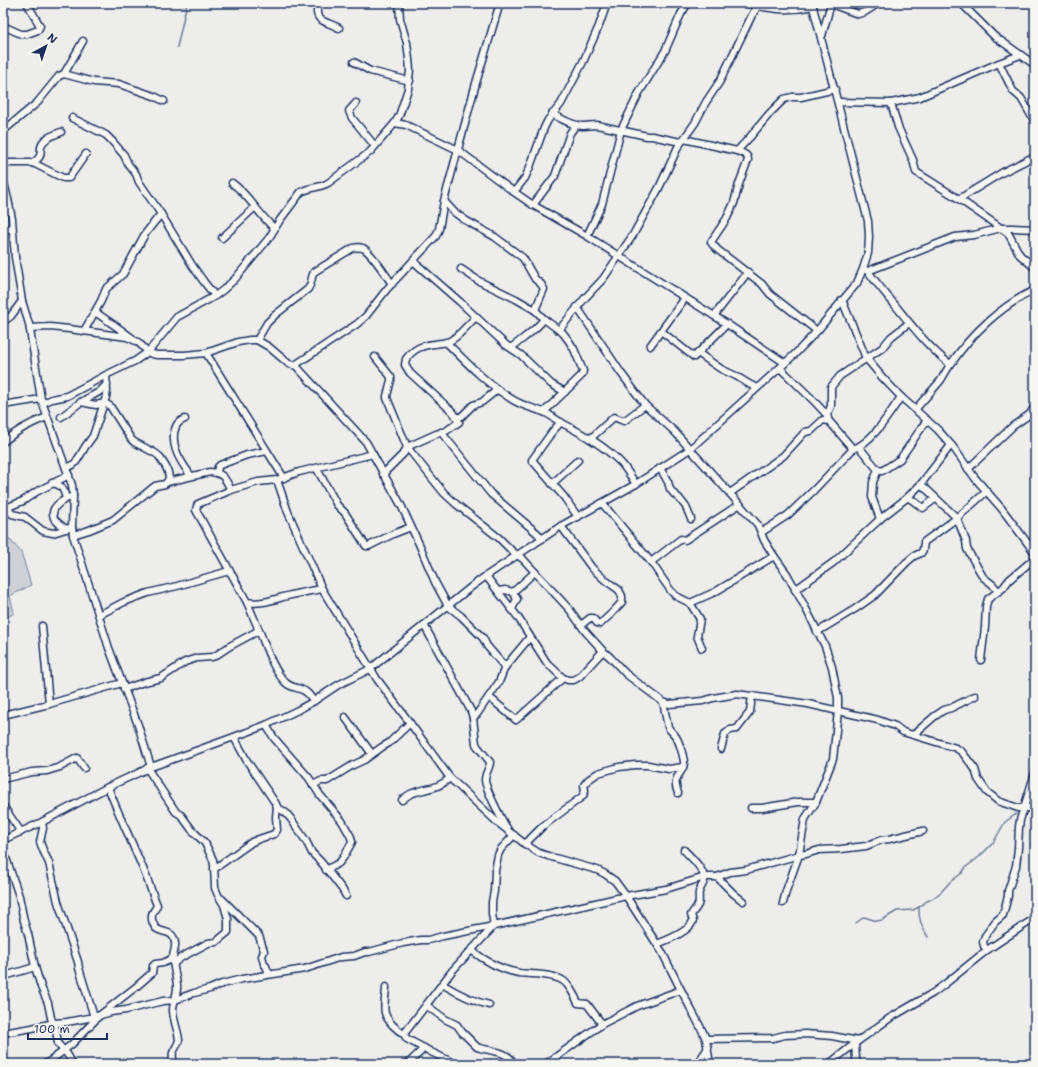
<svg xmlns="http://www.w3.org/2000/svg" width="1038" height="1067" viewBox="0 0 1038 1067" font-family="'Shantell Sans',sans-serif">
<rect width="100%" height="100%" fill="#edeeec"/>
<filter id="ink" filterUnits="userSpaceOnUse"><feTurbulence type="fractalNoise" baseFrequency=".025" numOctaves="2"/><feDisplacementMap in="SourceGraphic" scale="8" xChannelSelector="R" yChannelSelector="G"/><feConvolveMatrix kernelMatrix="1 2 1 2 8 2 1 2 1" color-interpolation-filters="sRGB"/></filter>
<g filter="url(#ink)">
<!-- green -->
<polygon fill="#ced2d7" stroke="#74809a" points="3,532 21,552 31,585 10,596 14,613 3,620"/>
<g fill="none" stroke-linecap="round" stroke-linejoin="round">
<!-- stream -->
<g stroke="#6e7a96" stroke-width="1.5">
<polyline points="177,47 187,3"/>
<path d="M919,907C918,919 922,927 928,937"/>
<polyline points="856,923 864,917 877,921 882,920 897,911 913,910 919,907 927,901 932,899 941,892 950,882 962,873 966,867 979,857 993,843 1005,822 1016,814"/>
</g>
<defs>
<g id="minor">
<path d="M319,3C311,22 327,21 339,28"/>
<polyline points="500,3 476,83 444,201 439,229 436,236 387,289 366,316 357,324 298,363 297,366 298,368 366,442 401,505 420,546 435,582 448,606 461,616 483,638 487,646 505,667"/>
<path d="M745,3C769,9 788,12 813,6"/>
<polyline points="961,3 994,36 1035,65"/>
<polyline points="831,4 858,14 865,12 879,3"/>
<polyline points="3,26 21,34 27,34 38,30 40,26 27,3"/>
<polyline points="822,36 831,3"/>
<polyline points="354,62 370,71 410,81"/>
<polyline points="999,63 1013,91 1021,98 1035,122"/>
<polyline points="64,74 83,41"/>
<polyline points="838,102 891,103 920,97 999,63 1020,55"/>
<polyline points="356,103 349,111 352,118 375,146"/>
<polyline points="891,103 898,127 913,160 916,172 959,199 1008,233 1020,255 1035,268"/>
<path d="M552,114C560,118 575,127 584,126C588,126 592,125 597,125L647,136H652L681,142"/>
<polyline points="72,118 106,135 112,141 124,155 128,164 136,174 139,182 161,214 192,265 204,282 215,296"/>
<polyline points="395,123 406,125 458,150 514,192 533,205 587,236 727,324 785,363"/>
<polyline points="3,131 37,103 59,76 64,74 94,82 119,84 154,96 164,101"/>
<path d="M684,139L737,151C742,153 748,154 748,160L739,184L734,203L727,218L711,242L713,245L718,250L762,284L770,294L817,331"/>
<polyline points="737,151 750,137 770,113 784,99 792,97 801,97 835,89"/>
<polyline points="3,163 33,163 63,178 69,178 86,154"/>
<path d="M33,163C45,154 38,154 42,144C45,137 55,135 61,132"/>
<polyline points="3,179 8,199 12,219 15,257 22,301 29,324 41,399 72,485 73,496 72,527 73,535 109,648 138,725 151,767"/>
<path d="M232,183C249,195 259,215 274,228"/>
<polyline points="514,192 525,178 530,167 544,128 548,120 561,104 583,62 599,26 607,3"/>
<polyline points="959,199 1003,172 1029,159 1035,159"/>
<polyline points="444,201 454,212 465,220 495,237 523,258 535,279 541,284 544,289 535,310"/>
<polyline points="533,205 555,176 570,133 576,125"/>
<polyline points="3,229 12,229"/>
<polyline points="587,236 602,204 621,130 639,93 665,51 681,14 688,3"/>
<polyline points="222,238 255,207"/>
<polyline points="413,261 460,302 506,345 521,355 551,384 565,392"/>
<polyline points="461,269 479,281 516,299 535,310 544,319 563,333 569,341 574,349 583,371 582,375 544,412"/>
<path d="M865,270L868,271C876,283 886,294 895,305C912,326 929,348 950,364"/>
<polyline points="868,271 955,237 974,235 1001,228 1013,228 1035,229"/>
<polyline points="842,300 866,358 882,377 901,397 938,430 953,447 975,478 1002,509 1035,553"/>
<polyline points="577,307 621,373 645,405 674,431 758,525 764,540 774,556 787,574 804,605 825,646 832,667 838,698 838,711 833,759 816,802 805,819 799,855 786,891 783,903"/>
<polyline points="95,312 117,327 132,338"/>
<polyline points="714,316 748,272"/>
<path d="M476,317C467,325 459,337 448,342C444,343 439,343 435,344C423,345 414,348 406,359L405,365L410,373L453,412L457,418L459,422L446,431L436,434L407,447L444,493L456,504L499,538L513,552L523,559L570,610L585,631L603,651L610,657L626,674L663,702L669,704L703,701L713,698L737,694L808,704L878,720L895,726L903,732L956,748L962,752L975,769L978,779L987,792L998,801L1018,808H1035"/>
<polyline points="3,322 11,316 22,301"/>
<polyline points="30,328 50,327 69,329 127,337 138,342 148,352 152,354 157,355 184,355 206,353 238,342 250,340 257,340 269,347 289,364 297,366"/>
<polyline points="559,330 585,298 603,279 633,235 659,188 678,147 695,123 706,102 720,81 752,15 758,6"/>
<polyline points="84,331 101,301 106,289 123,274 145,234 156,220 161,214"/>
<polyline points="661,331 694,357 727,324"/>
<path d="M257,340L267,323L275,315L308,289C313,282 310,279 314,272L353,248C357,247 359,247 363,248C372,253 385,274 392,284"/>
<path d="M446,342C466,362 486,383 510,398C521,406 534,408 546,413C552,416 556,420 562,423C583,434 605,446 622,464C627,470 631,477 636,484"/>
<polyline points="650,346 685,298"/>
<path d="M511,348C522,339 535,331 544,319"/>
<polyline points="206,353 284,478"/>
<polyline points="698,353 721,369 736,376 749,384 757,388"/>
<polyline points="375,357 391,377 391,380 387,396 387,398 407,447 404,453 383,474"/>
<polyline points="780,368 812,399 827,415 828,418"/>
<path d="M43,403L52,399L67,396L106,375L135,361L148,352L177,317L215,296L223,290L235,279L269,238L280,220L301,192C309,187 320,188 328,183L370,152L395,123L399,116L408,89L410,70L409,59L407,43L400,19L399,3"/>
<polyline points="3,405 41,399"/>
<path d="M915,410C923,400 933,390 941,380C944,375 947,369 951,364C971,334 1002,305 1035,290"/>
<polyline points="827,415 831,406 831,387 840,376 882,348 891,337 909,323"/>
<polyline points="61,417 81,402 99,392 107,384"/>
<polyline points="457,418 462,416 473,405 482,402 497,390"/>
<path d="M185,419C177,422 176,425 174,433C172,450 182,463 191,476"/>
<polyline points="561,422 552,432 532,460 564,497 578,517"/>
<polyline points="441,432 491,494 537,533 542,539"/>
<polyline points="590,439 614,417 624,421 645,405"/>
<path d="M3,442C16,431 31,423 47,417"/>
<polyline points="859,447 878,470 882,471 900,459 927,420"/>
<polyline points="66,468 73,465 76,462 81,454 85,447 93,436 106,397 107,391 106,375"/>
<polyline points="660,468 668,482 670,489 674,494 679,498 686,507 691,519"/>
<polyline points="317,469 337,505 345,513 366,546 369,546 393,534 411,527"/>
<polyline points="968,469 1013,426 1030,414 1035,406"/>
<polyline points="878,470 873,482 872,497 880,519"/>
<polyline points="217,472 218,467 220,465 247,455 267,451"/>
<polyline points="277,480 288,512 322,589 377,679 410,723 450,778 497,822 525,844 539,853 548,856 597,870 605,874 615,881 626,896 662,952 681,990 702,1030 706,1039 710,1064"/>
<path d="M167,482L210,472C224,473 225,479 231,490"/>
<path d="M52,483C63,485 63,489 66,498"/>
<polyline points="552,484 578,460"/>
<polyline points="921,484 957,518 966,541 967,549 983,577 992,584 998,591"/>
<polyline points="730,493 783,456 805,432 811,431 823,420 829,421 853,449"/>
<polyline points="908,497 923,508 935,499"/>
<polyline points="602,503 651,562 671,591 676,596 690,603 715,592 774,556"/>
<polyline points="7,507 12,514 25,517 43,531 53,533 72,527"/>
<polyline points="3,509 23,501 36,492 69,475"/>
<polyline points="561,526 592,568 605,580 619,590 622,596 622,602 611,614 600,624 597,623 593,618 590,618 581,625"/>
<path d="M66,529C62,526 56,522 54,518C49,506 65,499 73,496"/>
<path d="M762,532L788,515L814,490L853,449C873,442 889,414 901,397"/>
<polyline points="73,535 89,530 113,520 155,486 165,484 167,482 169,478 168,472 166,467 159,456 155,453 134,442 131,439 110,406 105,403 96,405 81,402"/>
<polyline points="651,562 681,539 685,540 740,504"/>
<polyline points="486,576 517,616 547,663 563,678 568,680 574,680 579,677 603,651"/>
<path d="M322,589C310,591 299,593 287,596C275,599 260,605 247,602L196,510L197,506L198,504L231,490L258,482L277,480L299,472L373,454"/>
<polyline points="795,590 834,562 880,519 908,497 921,484 951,445"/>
<polyline points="499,591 505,590 513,592 517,599 512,609"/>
<polyline points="513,592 535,572"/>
<polyline points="690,603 700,619 697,636 702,648"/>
<polyline points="99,615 124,602 148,593 177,586 229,571"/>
<path d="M424,625L471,711L473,718L476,744L478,747L490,762C490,768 485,773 485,780C485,787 502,821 507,828"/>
<polyline points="42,626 49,704"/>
<path d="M258,628C266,646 272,669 286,683C293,689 300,687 306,692C309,694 311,698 314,701"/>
<polyline points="817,632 855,609 875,595 907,562 914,556 921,553 923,550 924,542 957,518 987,491"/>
<polyline points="981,660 985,627 986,606 988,599 1003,588 1009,580 1035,558"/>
<polyline points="124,689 144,682 161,678 185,662 197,658 212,657 215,656 230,646 256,632 258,628 247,602"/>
<polyline points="489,697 516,720 563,678"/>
<path d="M663,702C665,710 666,719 668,727C670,731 674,733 676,737C679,741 683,755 684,761C685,775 670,774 678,793"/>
<polyline points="3,715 49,704 122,683"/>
<polyline points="345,717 372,754"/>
<polyline points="473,718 477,714 499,682 505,667 530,637"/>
<polyline points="266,725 274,738 309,778 320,795 342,821 351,837 352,842 343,858 339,863 326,870"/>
<polyline points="913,735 935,716 944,710 951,708 975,696"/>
<polyline points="721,749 725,734 730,730 737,729 750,712 752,696"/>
<polyline points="147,768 176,812 181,815 192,830 205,843 213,860 214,865 215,888 218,895 224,905 228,919 228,932 216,942 208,943 182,957 174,963"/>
<polyline points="3,779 32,772 47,771 60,767 77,758 84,768"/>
<polyline points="313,785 321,781 327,781 353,765 364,760 382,747 389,743 410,723"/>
<path d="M108,787C118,813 130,838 141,864C147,877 151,891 157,905C156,909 152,912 152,915C151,920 154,927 157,929C166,934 173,930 175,943C176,948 173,953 173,958C173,967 176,976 177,985C178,993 173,1002 173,1010C173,1020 178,1030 179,1040C176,1052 170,1048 174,1064"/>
<path d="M402,800C406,797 409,794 413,793C429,787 436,790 450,778"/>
<polyline points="3,806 21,832"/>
<polyline points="277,807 286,813 291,819 306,841 312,853 321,862 342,889 346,896"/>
<polyline points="751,808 762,808 798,802 816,802"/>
<polyline points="42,822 43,828 40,842 43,850 49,863 58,902 78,962 79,968 94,1017"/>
<polyline points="3,840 42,822 108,787 151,767 234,737 266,725 298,710 314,701 338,685 370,669 471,587 486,576 561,526 636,484 690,449 795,354 817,331 857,283 863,269 868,253 869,237 868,221 812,3"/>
<polyline points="525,844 543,826 583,796 585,790 584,785 588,780 598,773 619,767 635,765 648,765 669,769 683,767"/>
<polyline points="3,849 19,896 24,921 28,934 35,967 41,987 48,1003 51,1018 56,1029 58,1044 67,1054 73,1064"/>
<polyline points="214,869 252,842 259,839 274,834 277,830 276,817 277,807 276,804 247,761 234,737"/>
<polyline points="717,877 734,894 743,901"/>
<polyline points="222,899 259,936 264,951 262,956 264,964 266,966 269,974"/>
<polyline points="494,926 492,914 492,902 494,891 495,871 498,855 501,849 514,835"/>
<path d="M657,944C667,940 689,932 693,921L691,915C693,911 696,909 698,905C700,901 698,897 699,892C700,888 703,885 704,881C707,872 690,856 684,850"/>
<path d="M471,950C485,961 501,970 519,973C523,974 527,973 531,974C538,974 556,976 562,980C568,983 575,996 578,1003L587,1004L602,1024"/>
<polyline points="987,950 984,946 983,942 985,936 995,922 1003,915 1008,896 1008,891 1016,866 1018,848 1019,827 1020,820 1035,773"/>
<polyline points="3,967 5,972 8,975 35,967"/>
<path d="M442,984C457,993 472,1001 489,1005"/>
<path d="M386,987C386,994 383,1006 385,1013C387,1021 397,1030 404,1034"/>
<path d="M426,1005L445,1019L457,1025L462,1032L477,1047L480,1048C492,1051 508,1051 514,1064"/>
<polyline points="3,1033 32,1028 54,1023 67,1022 94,1017 111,1012 126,1010 163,1001 175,1000 194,993 210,989 222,984 242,979 305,969 341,957 354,956 365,952 369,952 403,943 421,940 428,940 443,936 494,926 626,896 666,889 705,877 717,877 730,872 746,870 799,855 806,854 819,850 841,849 866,846 881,840 889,839 923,831"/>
<polyline points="706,1039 773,1038 785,1035 805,1034 832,1036 858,1041"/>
<polyline points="855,1044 856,1059 857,1064"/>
<polyline points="45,1064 53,1059 72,1044 100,1015 137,986 152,973 153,966 155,964 163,963 173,958"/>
<path d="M408,1064C413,1058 419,1054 424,1048"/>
<polyline points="456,1064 431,1052 407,1039 405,1036 404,1034 452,971 494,926"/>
<polyline points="546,1064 602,1024 637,1006 681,990"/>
<polyline points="697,1064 708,1048"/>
<polyline points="829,1064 858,1041 890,1018 933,993 945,984 987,950 1035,918"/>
</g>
</defs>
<!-- minor casing -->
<use href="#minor" stroke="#1b2f5e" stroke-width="9"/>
<!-- minor -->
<use href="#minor" stroke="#f6f6f2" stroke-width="6"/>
</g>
</g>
<!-- margin -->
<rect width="1038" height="1067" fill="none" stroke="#f6f6f2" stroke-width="16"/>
<rect x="8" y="8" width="1022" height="1051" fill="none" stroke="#1b2f5e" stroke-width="1.5" filter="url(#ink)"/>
<!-- north arrow -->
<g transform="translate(46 46) rotate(40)" stroke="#f6f6f2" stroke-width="3" paint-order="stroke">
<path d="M0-3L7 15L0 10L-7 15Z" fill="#1b2f5e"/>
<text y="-6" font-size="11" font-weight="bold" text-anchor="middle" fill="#1b2f5e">N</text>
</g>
<!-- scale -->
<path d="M28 1033v6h79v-6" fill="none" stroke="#1b2f5e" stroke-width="2"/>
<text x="34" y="1033" font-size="12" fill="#1b2f5e" stroke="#f6f6f2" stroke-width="3" paint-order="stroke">100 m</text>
</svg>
